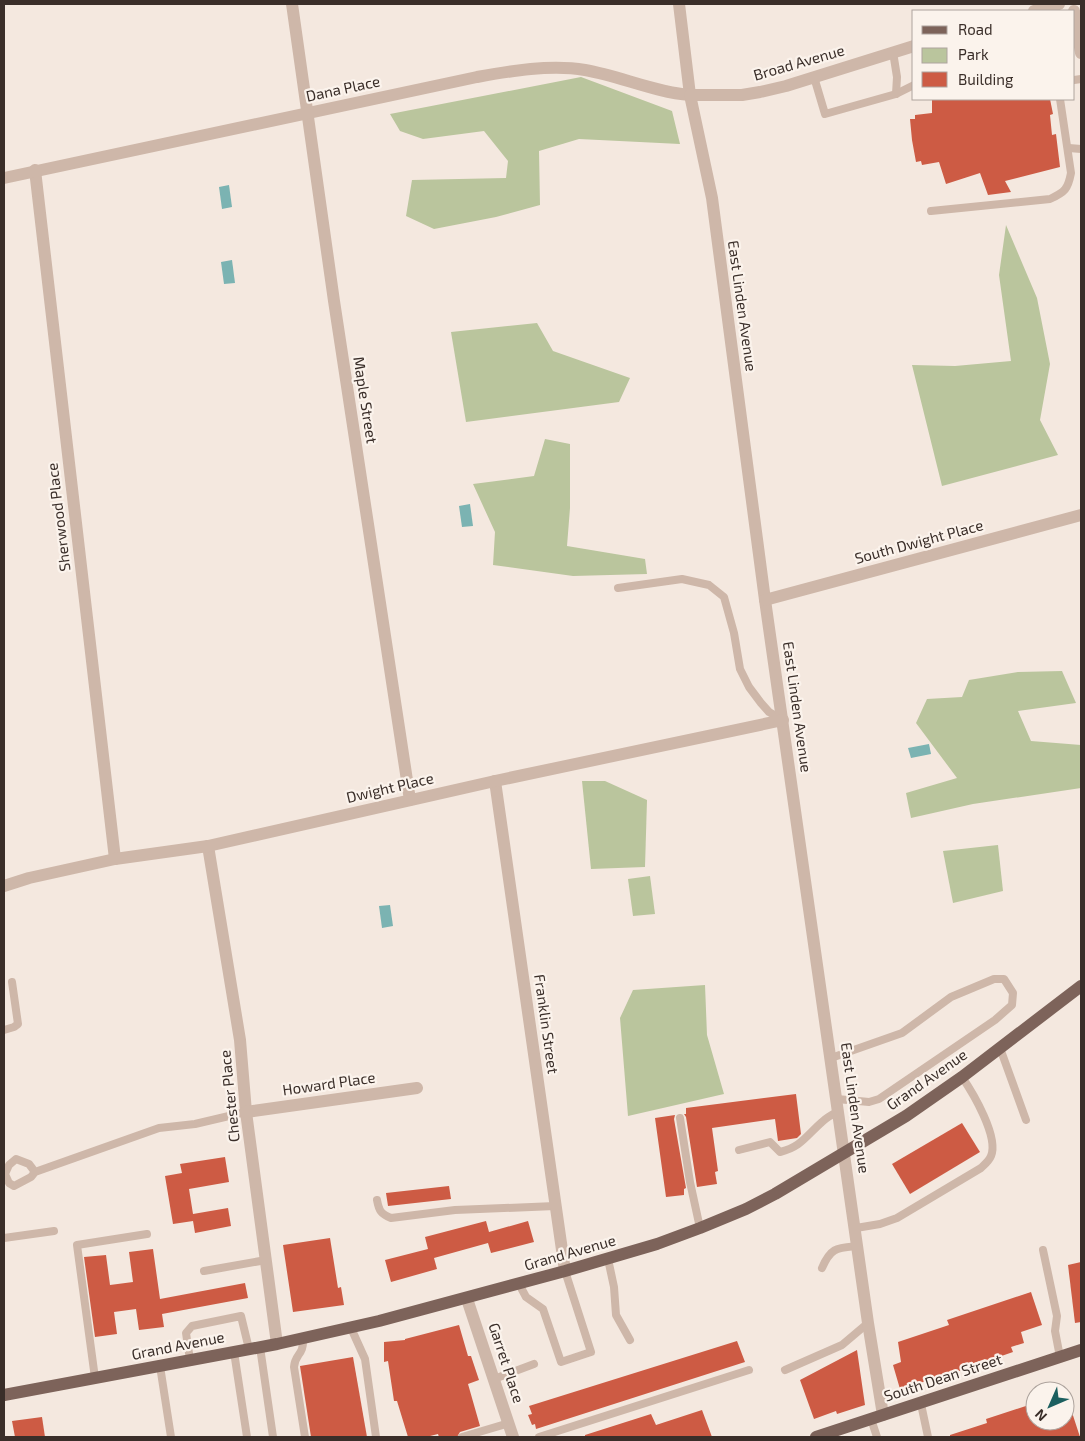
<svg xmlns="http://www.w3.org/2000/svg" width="1085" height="1441" viewBox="0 0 1085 1441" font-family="'Exo 2',sans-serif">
<rect width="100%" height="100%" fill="#f4e8df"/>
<!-- green -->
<g fill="#bac59d">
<polygon points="581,77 672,111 680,144 579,139 539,151 540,205 496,217 434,229 406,216 412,180 506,178 508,161 484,131 423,139 400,131 390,114"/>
<polygon points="1006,225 1037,298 1050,364 1040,420 1058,455 942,486 912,365 955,366 1011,361 999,275"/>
<polygon points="537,323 553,351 630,378 619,402 466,422 451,332"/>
<polygon points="545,439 570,444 570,508 567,546 645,559 647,574 573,576 493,565 495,532 473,484 534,476"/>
<polygon points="1062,671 1076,703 1018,711 1031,741 1081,745 1081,788 973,804 911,818 906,793 957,778 916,723 927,699 962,697 969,680 1018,672"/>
<polygon points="582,781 605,781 647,800 645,867 591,869"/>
<polygon points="998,845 1003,891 953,903 943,851"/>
<polygon points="650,876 655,914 633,916 628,879"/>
<polygon points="705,985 707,1035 724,1094 628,1116 620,1018 633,990"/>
</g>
<!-- water -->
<g fill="#7bb3b2">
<polygon points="229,185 232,207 222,209 219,187"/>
<polygon points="232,260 235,283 224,284 221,262"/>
<polygon points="470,504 473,526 462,527 459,506"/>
<polygon points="929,744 931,754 911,758 908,748"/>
<polygon points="390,905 393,926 382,928 379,906"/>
</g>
<!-- building -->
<g fill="#cd5b44">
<polygon points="932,99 1050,99 1053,114 1050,115 1052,135 1056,134 1060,167 1005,181 1011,192 988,195 980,173 946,184 939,162 922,165 921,161 916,162 912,140 910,119 915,119 915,115 932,113"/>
<polygon points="796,1094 801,1134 797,1138 778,1141 775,1119 712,1128 718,1171 715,1172 717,1184 697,1187 686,1117 684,1114 686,1114 686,1108"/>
<polygon points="675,1115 674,1119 686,1188 684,1189 684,1195 666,1197 655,1118"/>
<polygon points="962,1123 980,1152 910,1194 892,1164"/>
<polygon points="225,1157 229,1182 189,1189 193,1214 228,1208 231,1226 195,1233 193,1221 173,1224 165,1176 182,1173 180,1164"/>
<polygon points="449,1186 451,1199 388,1206 386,1193"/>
<polygon points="486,1221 489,1232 528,1221 534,1242 491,1253 488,1243 434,1258 437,1269 391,1282 385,1260 428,1249 425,1237"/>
<polygon points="330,1238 338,1288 341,1287 344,1305 293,1312 283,1245"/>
<polygon points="153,1249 160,1299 245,1283 248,1298 162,1314 164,1327 139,1330 136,1309 114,1312 117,1334 95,1337 84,1257 106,1255 110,1285 133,1282 129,1252"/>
<polygon points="1081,1262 1081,1322 1075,1323 1068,1265"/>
<polygon points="1031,1292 1042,1325 1021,1332 1024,1343 1011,1347 1013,1352 987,1361 985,1359 968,1365 969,1368 900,1389 893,1365 901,1362 898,1342 949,1325 947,1320"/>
<polygon points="459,1325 468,1356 471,1356 479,1380 468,1384 480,1426 460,1432 457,1437 439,1437 438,1434 426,1437 408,1437 397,1401 394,1401 388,1361 384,1362 384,1342 405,1340 405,1339"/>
<polygon points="737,1341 745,1362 536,1429 535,1424 532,1425 528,1415 532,1414 529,1406"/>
<polygon points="857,1350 865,1405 837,1414 836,1411 814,1419 800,1380"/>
<polygon points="353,1357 367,1437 311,1437 300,1366"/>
<polygon points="1067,1397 1080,1437 950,1437 950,1435 987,1423 986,1419 1035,1403 1035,1421 1065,1421 1065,1398"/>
<polygon points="702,1410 712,1437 585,1437 585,1435 651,1414 656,1425"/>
<polygon points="42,1417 45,1437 15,1437 12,1421"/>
</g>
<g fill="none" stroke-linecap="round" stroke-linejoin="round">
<!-- service -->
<g stroke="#ceb7a9" stroke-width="8">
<polyline points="893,52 897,77 896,94"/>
<polyline points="814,77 825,114 896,94 914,85"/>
<polyline points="1074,80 1081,79"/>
<polyline points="1069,148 1081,149"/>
<path d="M931,211L1050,199C1065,192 1068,189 1071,173L1060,99"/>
<polyline points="618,588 682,579 709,585 724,597 734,633 740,669 749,687 761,703 769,712 783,720"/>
<polyline points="4,1030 14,1027 18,1024 12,982"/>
<polyline points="1000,1048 1026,1120"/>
<polyline points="831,1058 902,1033 951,997 994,979 1004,979 1013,993 1012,1005 995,1020 879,1099 869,1102 837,1099"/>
<polyline points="680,1118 690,1182 700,1228"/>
<path d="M739,1150L770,1142L780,1152C801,1147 806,1136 822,1122C826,1118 833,1114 839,1111"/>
<polyline points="35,1172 29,1164 16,1159 9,1165 5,1174 9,1183 14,1186 31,1177 35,1172 159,1128 195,1124 246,1112"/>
<path d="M377,1200C379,1211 381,1214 391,1218L455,1210L555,1206"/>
<path d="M856,1228L880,1224L897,1218L981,1168C985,1164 989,1161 991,1156C999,1137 973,1093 962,1077"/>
<polyline points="4,1238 54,1231"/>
<polyline points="1043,1250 1057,1316 1055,1331 1060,1357"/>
<polyline points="608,1259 614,1287 616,1315 630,1340"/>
<path d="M822,1268C831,1247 837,1248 858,1246"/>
<polyline points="204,1271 266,1260"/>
<polyline points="519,1284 526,1297 543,1309 561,1362 591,1352 565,1271"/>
<polyline points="351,1328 365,1359 376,1437"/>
<path d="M303,1338C304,1356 295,1353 294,1367L305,1437"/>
<polyline points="260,1347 273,1437"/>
<polyline points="234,1352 247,1437"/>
<polyline points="190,1360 186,1333 192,1326 241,1316 249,1349"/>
<polyline points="160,1366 171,1437"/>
<polyline points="785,1370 842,1345 868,1323"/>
<polyline points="95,1378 77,1245 147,1234"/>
<polyline points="494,1379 534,1364"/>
<polyline points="921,1404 928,1437"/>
<polyline points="871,1419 877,1437"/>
<polyline points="462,1437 509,1423"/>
<polyline points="539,1437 749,1370"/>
</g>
<!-- minor -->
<g stroke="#ceb7a9" stroke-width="12">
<polyline points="292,4 334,301 410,800"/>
<polyline points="679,4 690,95 712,198 765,600 868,1323 883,1415"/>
<polyline points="1074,11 1081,53"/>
<polyline points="35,170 115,859"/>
<path d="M4,178L477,77C510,71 551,64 585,70C620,76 654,92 690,95"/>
<polyline points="765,600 1081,515"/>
<polyline points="495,781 565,1271"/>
<polyline points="208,846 240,1040 246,1112 277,1344"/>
<polyline points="4,886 29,878 115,859 208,846 495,781 783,720"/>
<polyline points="246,1112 417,1088"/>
<polyline points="467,1299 513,1437"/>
</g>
<!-- tertiary -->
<g stroke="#ceb7a9" stroke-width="12">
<polyline points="1034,11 1059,4"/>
<polyline points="690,95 742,95 760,92 786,86 914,46"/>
</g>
<!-- primary -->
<g stroke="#7d635a" stroke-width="12">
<polyline points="4,1395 277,1344 379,1321 565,1271 657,1244 700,1228 746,1209 775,1194 906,1116 962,1077 1081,986"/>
<polyline points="816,1437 1081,1350"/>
</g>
</g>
<g text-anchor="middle" stroke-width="4.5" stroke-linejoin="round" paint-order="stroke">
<!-- street labels -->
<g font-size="15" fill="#3a2e29" stroke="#fbf3ec">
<text transform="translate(799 63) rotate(-16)" y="5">Broad Avenue</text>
<text transform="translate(343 89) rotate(-12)" y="5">Dana Place</text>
<text transform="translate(742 306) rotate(82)" y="5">East Linden Avenue</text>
<text transform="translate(365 400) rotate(81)" y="5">Maple Street</text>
<text transform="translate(59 517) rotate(-97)" y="5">Sherwood Place</text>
<text transform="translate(919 542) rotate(-15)" y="5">South Dwight Place</text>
<text transform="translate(797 707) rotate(82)" y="5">East Linden Avenue</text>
<text transform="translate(390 788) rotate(-13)" y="5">Dwight Place</text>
<text transform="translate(546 1024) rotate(82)" y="5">Franklin Street</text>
<text transform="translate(927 1080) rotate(-35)" y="5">Grand Avenue</text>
<text transform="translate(329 1084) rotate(-8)" y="5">Howard Place</text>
<text transform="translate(230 1096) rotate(-96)" y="5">Chester Place</text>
<text transform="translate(855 1108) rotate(82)" y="5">East Linden Avenue</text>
<text transform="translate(570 1253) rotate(-16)" y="5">Grand Avenue</text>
<text transform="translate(178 1346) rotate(-11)" y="5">Grand Avenue</text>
<text transform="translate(506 1363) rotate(72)" y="5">Garret Place</text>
<text transform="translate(943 1378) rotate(-18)" y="5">South Dean Street</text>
</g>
</g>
<!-- border -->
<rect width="1085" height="1441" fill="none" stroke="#3a2e29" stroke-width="10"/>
<!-- legend -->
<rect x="912" y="10" width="162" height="90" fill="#fbf3ec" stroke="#aea49e"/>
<rect x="922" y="26" width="25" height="8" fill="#7d635a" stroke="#aea49e"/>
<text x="958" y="35" font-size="15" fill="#3a2e29">Road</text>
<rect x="922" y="48" width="25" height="15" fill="#bac59d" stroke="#aea49e"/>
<text x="958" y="60" font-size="15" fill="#3a2e29">Park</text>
<rect x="922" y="72" width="25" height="15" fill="#cd5b44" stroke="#aea49e"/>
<text x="958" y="85" font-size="15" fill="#3a2e29">Building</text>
<!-- north arrow -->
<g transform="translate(1050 1406) rotate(225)"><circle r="24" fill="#fbf3ec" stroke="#aea49e"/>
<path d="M0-4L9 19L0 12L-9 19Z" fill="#1c5f5f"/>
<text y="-8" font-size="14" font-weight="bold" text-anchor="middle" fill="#3a2e29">N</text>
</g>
</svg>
